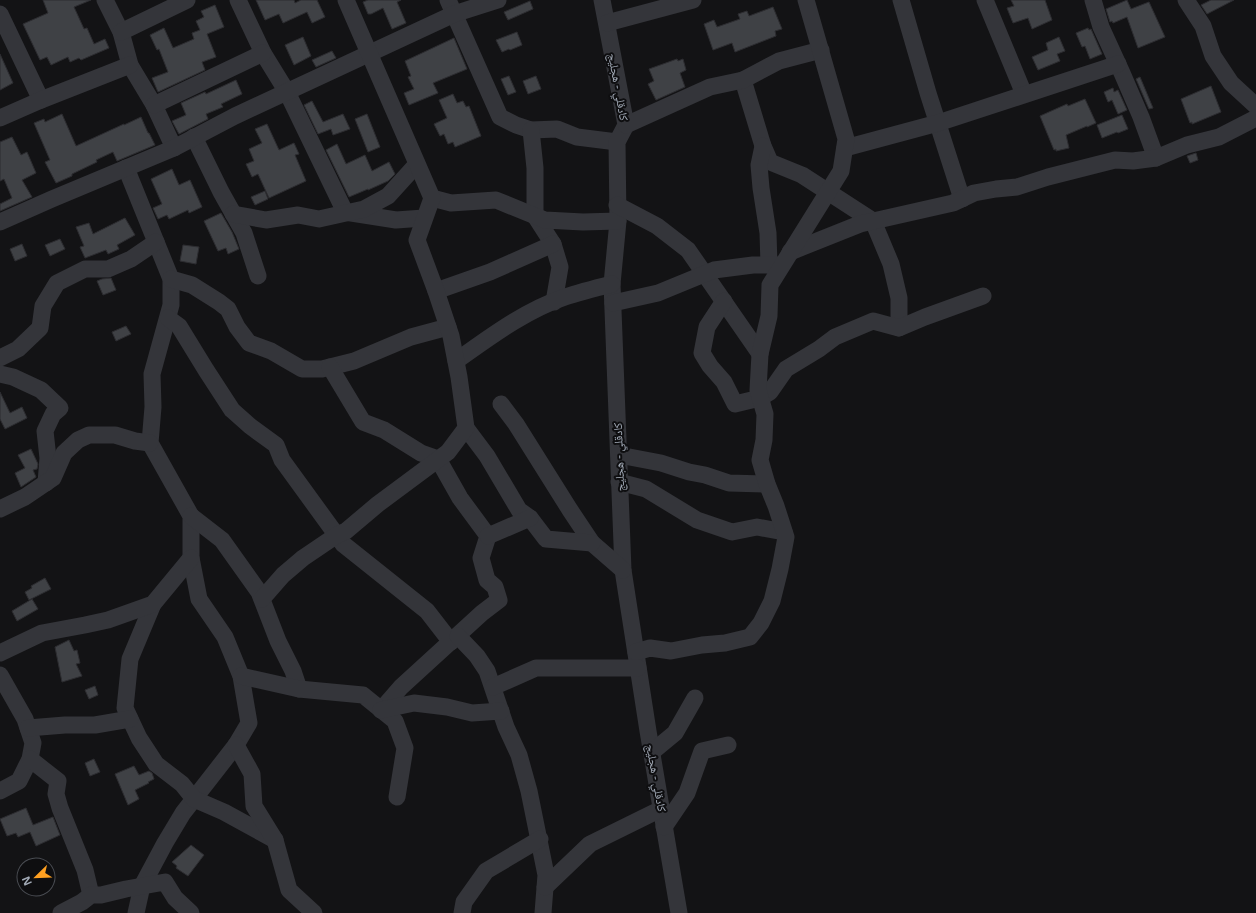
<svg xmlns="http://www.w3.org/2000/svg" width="1256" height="913" viewBox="0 0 1256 913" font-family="'Noto Sans','Noto Naskh Arabic',sans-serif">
<rect width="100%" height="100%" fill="#131315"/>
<!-- building -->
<g fill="#3f4145" stroke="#2d2d31">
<polygon points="43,0 91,0 74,7 84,29 87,28 94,44 105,39 109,48 81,60 79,58 70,62 68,57 51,65 47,57 40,60 23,24 48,13"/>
<polygon points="256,0 294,0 295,3 301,0 317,0 325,17 312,23 307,12 283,23 279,14 265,20"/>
<polygon points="368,0 401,0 397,2 406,23 392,29 383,8 371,14 368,14 363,2"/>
<polygon points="1011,0 1045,0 1052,20 1032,29 1028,18 1013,23 1007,8 1014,6"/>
<polygon points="1127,0 1131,9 1149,2 1165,37 1138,48 1127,17 1113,23 1112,21 1110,22 1106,9"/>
<polygon points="1211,0 1234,0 1207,14 1201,5"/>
<polygon points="530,1 533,9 508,20 504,12"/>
<polygon points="215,5 224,27 207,34 216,57 202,62 205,70 158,92 152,78 168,72 159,49 157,50 150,35 164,28 173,48 194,39 192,33 200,30 196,21 204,17 201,11"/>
<polygon points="773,7 782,29 775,31 776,36 735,52 732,43 713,50 704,24 714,20 717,27 740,19 738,14 747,11 749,16"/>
<polygon points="1088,28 1089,30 1091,29 1102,54 1090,59 1085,46 1082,47 1076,33"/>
<polygon points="517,32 522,45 510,50 509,49 502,52 496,40"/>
<polygon points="303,37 311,56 294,65 285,45"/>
<polygon points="1059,37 1065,51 1057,54 1060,61 1038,70 1032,57 1048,50 1046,43"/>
<polygon points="454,38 467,69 433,83 438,93 409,105 404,93 414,89 408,77 411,76 405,61"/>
<polygon points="332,51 336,58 316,67 312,60"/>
<polygon points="0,54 13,83 0,90"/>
<polygon points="677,59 678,61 683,59 686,70 680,73 685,87 656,100 648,84 654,81 649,69"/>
<polygon points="509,76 516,92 508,95 501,79"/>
<polygon points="536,76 541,89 528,94 523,81"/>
<polygon points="1140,77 1153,108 1149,109 1136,79"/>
<polygon points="236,80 242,94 221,104 223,107 206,114 208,119 179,134 172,121 186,115 181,103 205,92 206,94"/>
<polygon points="1211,86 1221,112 1192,124 1192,122 1190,123 1181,99"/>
<polygon points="1113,88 1114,92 1118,90 1127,110 1118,114 1112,100 1108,102 1104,92"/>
<polygon points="453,94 457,103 463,101 466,107 469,106 481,136 455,147 453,142 448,144 444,134 440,136 434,124 447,118 439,100"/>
<polygon points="1085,99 1096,123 1087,127 1087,126 1066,135 1069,148 1056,151 1056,149 1054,150 1040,116 1067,104 1068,106"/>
<polygon points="312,101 323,122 343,114 350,129 333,135 331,129 318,134 304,105"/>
<polygon points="62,114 76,146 124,124 124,125 141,117 148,133 149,133 155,145 117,161 113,152 96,160 97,162 72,174 72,176 56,183 45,162 50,160 34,123 44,119 45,122"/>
<polygon points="367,114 380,147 368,152 355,119"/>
<polygon points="1122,115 1128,129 1118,133 1117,132 1102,138 1097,125"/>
<polygon points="267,124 279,150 294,143 299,154 295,155 306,181 269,198 258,174 252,177 246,164 254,161 249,149 262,143 255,129"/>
<polygon points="12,137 21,155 27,152 36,173 22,180 32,197 0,211 0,204 12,198 4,179 0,181 0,142"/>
<polygon points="337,144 346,164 365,155 372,171 389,162 395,174 388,181 368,190 368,189 349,197 326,150"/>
<polygon points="1196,153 1198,160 1190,163 1187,156"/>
<polygon points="172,169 179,185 190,180 202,207 189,213 188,210 169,219 167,215 158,219 153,208 162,204 151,179"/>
<polygon points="265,191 268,199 255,205 251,197"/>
<polygon points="221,213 232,232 239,249 228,254 226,248 218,251 204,221"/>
<polygon points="125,218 135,235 117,245 119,249 108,254 106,250 85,258 80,247 84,246 76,227 89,223 93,234"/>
<polygon points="60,239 65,249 50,256 45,245"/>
<polygon points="22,244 27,256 15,261 10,249"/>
<polygon points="183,245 199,247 196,264 180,261"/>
<polygon points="111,278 116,290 103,295 97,281 102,279"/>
<polygon points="126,326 131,334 116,341 112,332"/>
<polygon points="0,392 10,413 22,407 27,418 5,429 0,419"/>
<polygon points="31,449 38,464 37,469 33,470 36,477 21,487 15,473 25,468 18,455"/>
<polygon points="45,578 51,589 29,600 25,592 32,588 31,586"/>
<polygon points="32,599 38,609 17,621 12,611"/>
<polygon points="69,640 74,651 77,650 80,663 76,664 82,676 62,682 55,647"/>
<polygon points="95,686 98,695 89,699 85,690"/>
<polygon points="94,759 100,772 90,776 85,763"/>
<polygon points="134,766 139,775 149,771 152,773 154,779 148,782 149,783 135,790 139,799 128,805 115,774"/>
<polygon points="26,808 33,825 53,817 60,835 36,846 30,832 18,837 16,833 7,836 0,819"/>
<polygon points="191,845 204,855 188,876 176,868 177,866 172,862"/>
</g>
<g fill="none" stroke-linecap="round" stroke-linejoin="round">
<!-- minor -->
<g stroke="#34353a" stroke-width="17">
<polyline points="105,0 121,32 130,65 154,105 174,148"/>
<polyline points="238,0 263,53 287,92 345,212 396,220 424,218"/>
<polyline points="448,0 500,117 516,125 531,130 557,129 577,137 617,142"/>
<polyline points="602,0 626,125 617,142 618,221 612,284 623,570 648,731 679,913"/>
<polyline points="901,0 928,93 962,199"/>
<polyline points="985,0 1024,94"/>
<polyline points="1093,0 1101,27 1122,73 1141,117 1156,158"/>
<polyline points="1186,0 1203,26 1213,56 1231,83 1256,106"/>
<polyline points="0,14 41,100"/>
<polyline points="607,23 693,0"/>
<polyline points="121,32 187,0"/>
<polyline points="743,80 763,146 770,162 802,175 873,221 891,264 899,298 899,328"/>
<polyline points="154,105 263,53"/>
<polyline points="0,118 41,100 130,65"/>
<polyline points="626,125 710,87 743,80 779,61 821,50"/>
<polyline points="531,130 535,168 535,216 553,244 560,267 554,302"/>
<polyline points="194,137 221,192 244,233 258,276"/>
<polyline points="763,146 759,165 761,188 768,233 769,265"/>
<polyline points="845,148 938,123 1118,64"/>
<polyline points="126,168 171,279 171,305 152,374 153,407 150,443 191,516 191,558 199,599 225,637 241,676 249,723 236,745 183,813 165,843 142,886 136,913"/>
<polyline points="432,198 451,203 496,200 545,220 583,222 618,221"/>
<polyline points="617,205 657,226 688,250 760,354"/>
<polyline points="233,214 266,220 298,215 319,219 364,209 388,196 417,164"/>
<polyline points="0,222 52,199 174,148 235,116 454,14 498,0"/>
<polyline points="790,252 860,224 953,203 974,193 996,189 1017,187 1048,177 1115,160 1133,161 1156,158 1187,145 1219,137 1256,118"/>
<polyline points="171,279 192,285 219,302 228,309 237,327 249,343 271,351 302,369 322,369 354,361 411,337 448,327"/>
<polyline points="436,291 490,272 553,244"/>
<polyline points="724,301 707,327 702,353 710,366 724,382 735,404 760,398 770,392 786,369 819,349 835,337 873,321 899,328 925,317 983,296"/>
<polyline points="613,303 658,293 714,270 753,265 782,265"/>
<polyline points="168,318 179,326 206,370 232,410 250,426 276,445 282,460 343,544 427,611 451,642"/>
<polyline points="0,358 18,349 40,328 43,306 57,283 85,269 108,269 131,259 156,242"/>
<path d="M456,361C490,337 524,311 565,297C580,292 596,288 612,284"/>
<polyline points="330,367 363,422 384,430 421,453 438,459 460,498 488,536 481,558 487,580 495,587 499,600 482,613 401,687 381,710"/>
<polyline points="0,374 13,377 41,390 60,408 53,414 45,431 48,458 46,483"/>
<polyline points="501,404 516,424 570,510 592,543 623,570"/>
<polyline points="466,428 487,456 519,510 530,518 546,539 592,543"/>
<polyline points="619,455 661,463 689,472 705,475 729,483 767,484"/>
<polyline points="619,482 646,489 697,520 732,532 757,527 784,532"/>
<polyline points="0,509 25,497 53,478 64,453 78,440 89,435 115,435 135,441 150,443"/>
<polyline points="191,516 222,540 259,592 278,641 293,671 299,689"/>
<polyline points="488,536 530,518"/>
<polyline points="262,599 283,575 303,558 337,535 346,531 378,504 448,452 466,428 459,377 451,336 436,291 417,240 432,198 346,0"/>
<polyline points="153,604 130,659 125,708 139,738 156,764 182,784 194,799 224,812 275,840"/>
<polyline points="458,636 477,656 487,671 506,727 519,755 529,791 546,875 543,913"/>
<polyline points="636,652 650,648 671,651 702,645 725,643 750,637 761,623 772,601 780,569 786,537 776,506 767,484 760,460 764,440 765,414 758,390 760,354 769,316 770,285 841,171 846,139 806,0"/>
<polyline points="0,653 42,633 85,625 108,620 153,604 191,558"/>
<polyline points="0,675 25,719 33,743 30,759 19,781 0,791"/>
<polyline points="241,676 299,689 363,695 395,721 405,748 397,797"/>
<polyline points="493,687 536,668 638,668"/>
<polyline points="381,710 414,703 447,707 472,713 501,711"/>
<polyline points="28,728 65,725 95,725 130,719"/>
<polyline points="236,745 252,774 254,806 275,840 289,890 314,913"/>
<polyline points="652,752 675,733 695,698"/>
<polyline points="30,759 58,781 56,794 60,808 85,870 91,895"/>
<polyline points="664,827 687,793 702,751 728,745"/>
<polyline points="545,887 590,844 661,809"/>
<polyline points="61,913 82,902 91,895 101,895 126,889 165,882 175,898 191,913"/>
<polyline points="462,913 464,902 486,871 540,839"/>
</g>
</g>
<g text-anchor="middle" stroke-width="4" stroke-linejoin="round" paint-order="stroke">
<!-- street labels -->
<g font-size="12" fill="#a3abb7" stroke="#0e0e10">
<text transform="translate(618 87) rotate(80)" y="4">كادقلي - هجليج</text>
<text transform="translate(619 457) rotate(-92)" y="4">كادقلي - هجليج</text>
<text transform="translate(656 778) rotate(80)" y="4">كادقلي - هجليج</text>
</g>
</g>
<!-- north arrow -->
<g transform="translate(36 877) rotate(247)"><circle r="19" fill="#0e0e10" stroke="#4a4d53"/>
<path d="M0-3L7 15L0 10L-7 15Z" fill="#ffa021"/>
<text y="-6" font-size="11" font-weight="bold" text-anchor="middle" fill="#a3abb7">N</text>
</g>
</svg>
